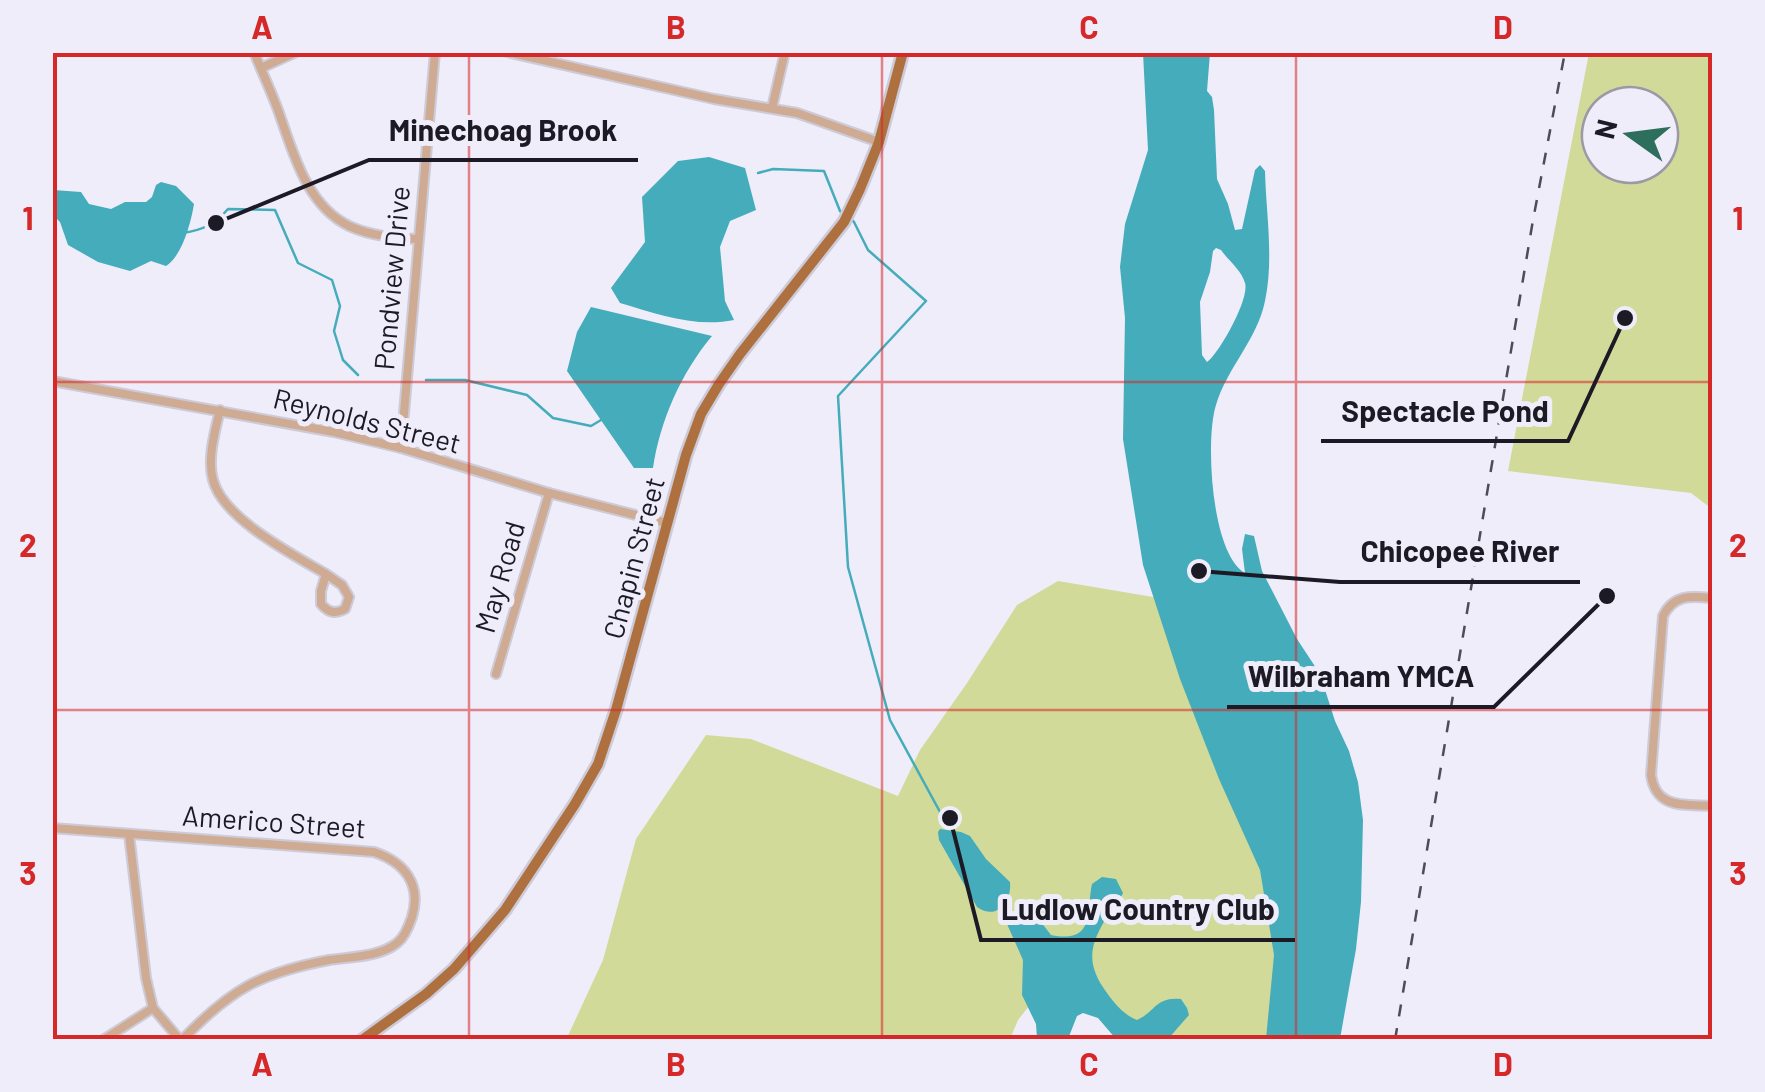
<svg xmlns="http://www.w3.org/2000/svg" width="1765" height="1092" viewBox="0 0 1765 1092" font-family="Barlow,sans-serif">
<rect width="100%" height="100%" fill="#efedfa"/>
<!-- green -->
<g fill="#d2da99" fill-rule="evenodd">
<path d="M1589,53H1708L1712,58V509L1691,493L1508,471ZM1600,105H1660V165H1600Z"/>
<polygon points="1058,581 1159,598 1276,884 1275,1039 1132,1039 1049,981 1018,1020 1010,1039 566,1040 603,960 636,839 706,735 751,739 898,796 920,750 967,683 1017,605"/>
</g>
<!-- water -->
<g fill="#45acbb" fill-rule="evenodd">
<path d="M1143,53H1210L1207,91L1212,97L1214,110L1217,179L1228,204L1235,230L1242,229L1255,170L1260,165L1265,171C1266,213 1274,259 1265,301C1257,340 1227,368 1216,405C1205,439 1211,554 1245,573L1242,549L1245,534L1254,536L1262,571L1297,639L1320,674L1335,721L1349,751L1358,782L1363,820L1361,902L1356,949L1340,1039H1266L1274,955L1260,870L1219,779L1180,679L1143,565L1123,439L1125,318L1120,267L1125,224L1148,150ZM1216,248L1221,250C1228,260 1242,271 1245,283C1250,299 1218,355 1207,362L1202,355L1200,302L1210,272L1213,251Z"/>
<path d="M709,157L745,168L756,210L730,221L720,247L725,301L734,320C696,328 657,314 620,303L611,288L645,242L642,197L678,161Z"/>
<path d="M161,182L176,186L194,204C191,223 182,256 166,266L151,261L130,271L98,262L68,245L60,222L53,215V190L81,192L89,204L111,209L125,202H146L152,197L156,185Z"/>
<path d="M591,307L712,336C681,373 660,421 653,468H634L567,371L577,332Z"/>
<path d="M940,829L961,832L970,836L986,859L1010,882C1012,902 997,921 977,907L939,840L938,832Z"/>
<path d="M1102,877L1116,879L1123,893C1120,900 1115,905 1110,912C1090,943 1084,962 1107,993C1115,1004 1124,1015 1137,1020C1155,1012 1156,996 1181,999L1187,1008L1189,1015L1168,1039H1116L1098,1018L1083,1013L1077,1016L1068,1039H1037L1036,1024L1022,995L1023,960L1007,924V918L1031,909L1051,935C1096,944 1086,911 1092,884Z"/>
</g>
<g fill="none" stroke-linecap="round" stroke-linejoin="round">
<!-- stream -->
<g stroke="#45acbb" stroke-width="2.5">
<polyline points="758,173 773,169 824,171 840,211 843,214"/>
<polyline points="850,218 854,222 868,250 926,301 838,396 848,567 890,720 946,823"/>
<path d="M183,233C203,230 215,224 228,209L275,210L298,263L332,280L340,306L334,331L343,360L358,375"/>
<polyline points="426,380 465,380 527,395 553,418 591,426 601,420"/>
</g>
<defs>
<g id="minor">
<path d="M254,52C262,72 271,91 278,110C293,152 306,205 349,226C371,236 394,238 418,239"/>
<polyline points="507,52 714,99 797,113 879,142"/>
<polyline points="261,68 296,52"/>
<polyline points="772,108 785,52"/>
<polyline points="52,381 334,432 401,448 549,493 667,523"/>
<path d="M220,410C215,431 207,459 213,480C223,519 294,555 326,574L321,591V604C329,613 335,614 345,609L349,597L342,585L326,574"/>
<polyline points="401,448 435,52"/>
<path d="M1712,598C1691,596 1674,594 1663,616L1651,775C1656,810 1685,804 1712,806"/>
<polyline points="496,674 549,493"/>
<path d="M52,828L374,852C404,862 422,884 412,917C409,926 405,937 397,943C380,957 350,957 329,960C260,973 231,989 182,1040"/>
<polyline points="129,834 146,978 153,1008 180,1040"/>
<polyline points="103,1040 153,1008"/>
</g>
<polyline id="major" points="362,1040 426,994 454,969 505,910 575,804 598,764 616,710 686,455 701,414 719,384 740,354 844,222 860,189 879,142 903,52"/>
</defs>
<!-- minor casing -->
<use href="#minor" stroke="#cdcbd8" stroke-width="12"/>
<!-- major casing -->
<use href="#major" stroke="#cdcbd8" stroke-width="15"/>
<!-- minor -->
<use href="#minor" stroke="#ceab92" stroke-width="8"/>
<!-- major -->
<use href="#major" stroke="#ae703f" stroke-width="10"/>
<!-- rail -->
<polyline stroke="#4e4c57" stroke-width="2.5" stroke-dasharray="12 12" stroke-linecap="butt" points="1395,1040 1533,220 1565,52"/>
</g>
<!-- grid -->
<path fill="none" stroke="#d62828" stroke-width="2.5" stroke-opacity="0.55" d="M469,52V1040M882,52V1040M1296,52V1040M52,382H1712M52,710H1712"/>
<g text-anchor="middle" stroke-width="10" stroke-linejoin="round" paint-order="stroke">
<!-- street labels -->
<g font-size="28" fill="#1c1a25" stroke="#efedfa">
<text transform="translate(392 278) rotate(-85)" y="10">Pondview Drive</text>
<text transform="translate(367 421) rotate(14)" y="10">Reynolds Street</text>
<text transform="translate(634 558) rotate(-75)" y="10">Chapin Street</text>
<text transform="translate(500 577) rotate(-74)" y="10">May Road</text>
<text transform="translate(274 822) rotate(4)" y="10">Americo Street</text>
</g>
</g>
<!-- callouts -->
<path fill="none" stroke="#1c1a25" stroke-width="4" d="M216 223L369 160H638M1625 318L1568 441H1321M1199 571L1340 582H1580M1607 596L1494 707H1227M950 818L981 940H1295"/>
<g fill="#1c1a25" stroke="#efedfa" stroke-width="4">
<circle cx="216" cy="223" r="10"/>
<circle cx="1625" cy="318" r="10"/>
<circle cx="1199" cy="571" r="10"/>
<circle cx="1607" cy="596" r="10"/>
<circle cx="950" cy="818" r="10"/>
</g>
<g font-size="30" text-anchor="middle" font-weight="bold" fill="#1c1a25" stroke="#efedfa" stroke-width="10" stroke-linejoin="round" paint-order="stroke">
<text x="503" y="141">Minechoag Brook</text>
<text x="1445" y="422">Spectacle Pond</text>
<text x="1460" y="562">Chicopee River</text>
<text x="1361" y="687">Wilbraham YMCA</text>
<text x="1138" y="920">Ludlow Country Club</text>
</g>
<!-- border -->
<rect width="1765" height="1092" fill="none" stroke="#efedfa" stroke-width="110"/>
<!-- north arrow -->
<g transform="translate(1630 135) rotate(284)"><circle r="48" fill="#efedfa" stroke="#9b99a5" stroke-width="2.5"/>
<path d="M0-8L18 38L0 25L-18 38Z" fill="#2e6e5c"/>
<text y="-15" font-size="28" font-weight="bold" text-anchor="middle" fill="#1c1a25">N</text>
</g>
<rect x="55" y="55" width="1655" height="982" fill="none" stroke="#d62828" stroke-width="4"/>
<g font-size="32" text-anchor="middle" font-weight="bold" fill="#d62828">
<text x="262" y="39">A</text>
<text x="676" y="39">B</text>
<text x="1089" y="39">C</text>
<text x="1503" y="39">D</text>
<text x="28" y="230">1</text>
<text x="1738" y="230">1</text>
<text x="28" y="557">2</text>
<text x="1738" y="557">2</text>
<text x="28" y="885">3</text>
<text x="1738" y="885">3</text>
<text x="262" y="1076">A</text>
<text x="676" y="1076">B</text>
<text x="1089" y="1076">C</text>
<text x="1503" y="1076">D</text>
</g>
</svg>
